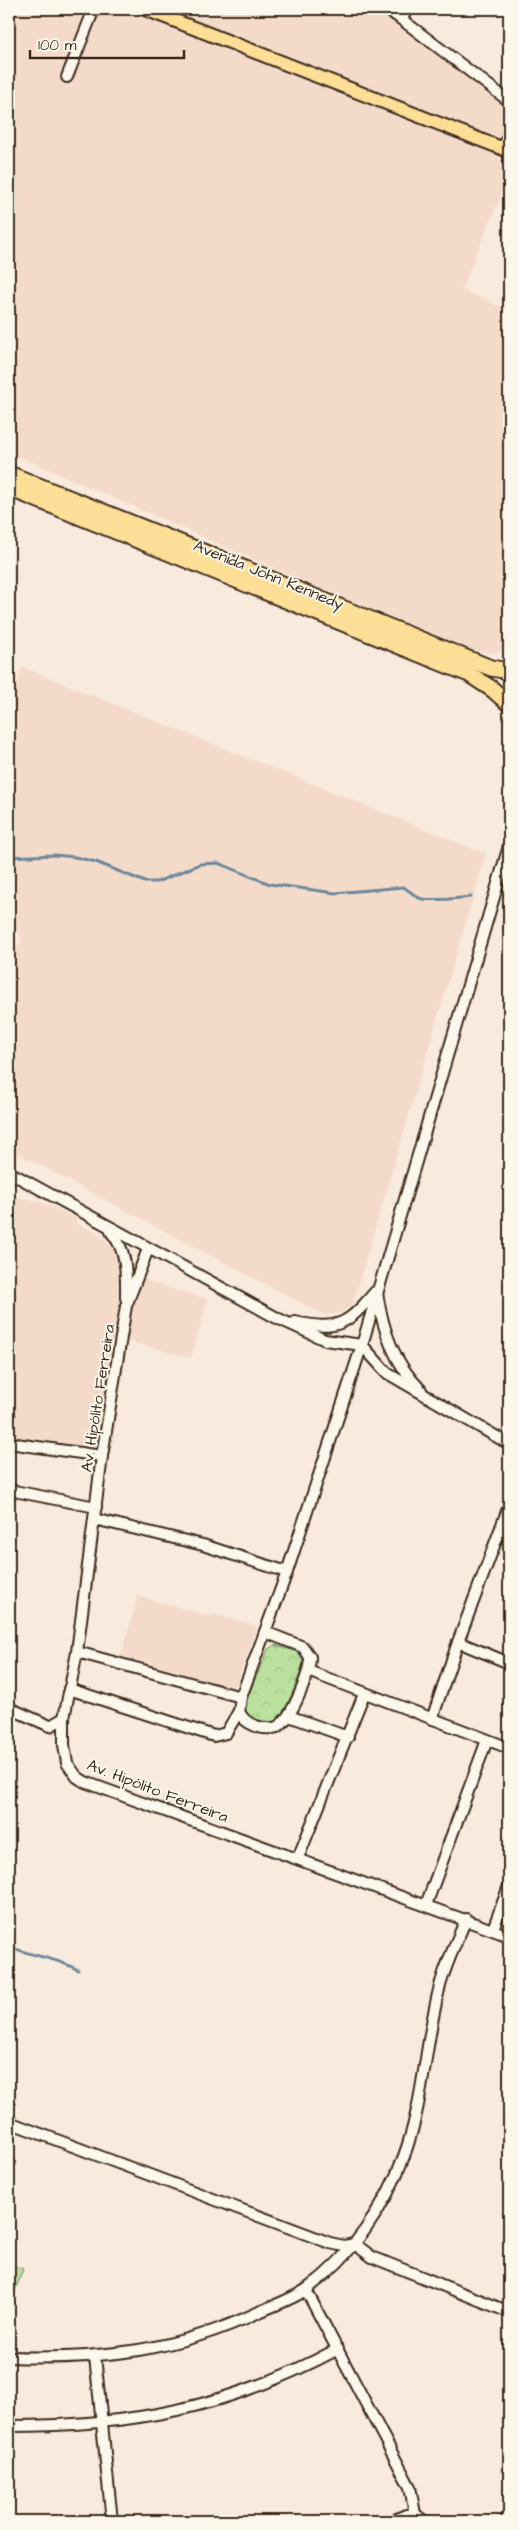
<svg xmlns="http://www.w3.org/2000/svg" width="518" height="2530" viewBox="0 0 518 2530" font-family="'Architects Daughter',sans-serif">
<defs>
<pattern id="park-crowns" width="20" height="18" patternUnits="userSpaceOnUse" patternTransform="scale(1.25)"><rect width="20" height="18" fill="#b9e19d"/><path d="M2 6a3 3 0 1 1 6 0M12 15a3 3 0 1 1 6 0" fill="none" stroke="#a0c187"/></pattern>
</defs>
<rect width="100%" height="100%" fill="#f8eadc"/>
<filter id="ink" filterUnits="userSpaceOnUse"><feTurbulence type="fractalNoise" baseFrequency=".02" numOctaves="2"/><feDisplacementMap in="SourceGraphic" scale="10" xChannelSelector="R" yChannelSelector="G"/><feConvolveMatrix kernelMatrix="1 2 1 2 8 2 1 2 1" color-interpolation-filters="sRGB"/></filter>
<g filter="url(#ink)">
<!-- built -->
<g fill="#f4dbc9">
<polygon points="9,9 379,9 509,106 509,177 461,290 509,310 509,647 497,653 475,651 310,584 9,452"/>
<polygon points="22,667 486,854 353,1303 351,1307 340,1313 329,1315 320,1313 9,1149 9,948 22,942 9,912 9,711"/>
<polygon points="9,1196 39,1201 76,1218 76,1224 97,1232 149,1282 208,1299 191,1358 128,1341 111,1452 9,1438"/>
<polygon points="138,1596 212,1617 213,1614 257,1626 236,1686 231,1687 121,1656"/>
</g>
<!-- park -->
<path fill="url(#park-crowns)" stroke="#7a865e" d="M275,1645L297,1652L303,1662C301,1672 284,1718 276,1722C268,1725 258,1719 250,1717L245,1709V1703L268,1649Z"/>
<!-- pitch -->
<polygon fill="#b9e19d" stroke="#7a865e" points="9,2264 23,2269 9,2308"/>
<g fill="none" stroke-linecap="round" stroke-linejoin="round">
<!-- stream -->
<g stroke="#6d879a" stroke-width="3">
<path d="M9,857L54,855L75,857L96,862L145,882H157L200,864L218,863L270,884L335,893L403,887C409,890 414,895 419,898C429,902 459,898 471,897"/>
<polyline points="509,913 509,914"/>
<path d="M9,1946C31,1957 54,1956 78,1970"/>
</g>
<defs>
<g id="minor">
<polyline points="387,9 401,19 408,9"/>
<polyline points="401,19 509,101"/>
<polyline points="67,77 94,9"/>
<polyline points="503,148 509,134"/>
<polyline points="9,1172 277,1318 325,1340 362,1345 387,1373 509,1444"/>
<path d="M111,1232C128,1251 126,1275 126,1298"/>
<polyline points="148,1249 126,1306 102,1456 77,1652 64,1718 64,1745 67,1763 77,1777 85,1782 509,1936"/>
<path d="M377,1293C383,1330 393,1362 421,1390"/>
<path d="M295,1322C338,1331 347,1325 375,1292"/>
<polyline points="9,1443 102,1456"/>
<polyline points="9,1490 96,1507"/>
<polyline points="287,1572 362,1345 509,846"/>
<polyline points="458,1642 509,1506"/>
<polyline points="77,1652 241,1697 287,1572 203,1545 94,1519"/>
<polyline points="308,1671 509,1748"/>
<polyline points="69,1689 214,1736 226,1733 239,1711"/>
<path d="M241,1697L239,1711C244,1725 264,1731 277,1727C292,1719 310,1673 310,1657L303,1647L265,1632"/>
<polyline points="9,1708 50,1726 64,1718"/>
<polyline points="289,1716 348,1737"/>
<polyline points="432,1719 458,1642 509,1663"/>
<polyline points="298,1858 364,1694"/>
<polyline points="426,1905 487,1740"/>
<polyline points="493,1929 509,1886"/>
<polyline points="9,2122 330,2243 344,2246 355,2244 372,2257 509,2312"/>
<polyline points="306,2290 410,2487 415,2514 424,2521"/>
<polyline points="95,2356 112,2521"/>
<path d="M9,2357C99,2360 177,2351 259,2312C275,2305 293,2299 307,2289C351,2257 385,2208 404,2156C424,2102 425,2042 440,1986C446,1963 457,1941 466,1919"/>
<path d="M9,2426C133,2426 228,2408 338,2349"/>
<polyline points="392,2521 406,2515 415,2514"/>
<polyline points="506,2521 509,2513"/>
</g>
<polyline id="major" points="145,9 509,151"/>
<g id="highway">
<polyline points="9,474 491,668 509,671"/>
<polyline points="9,488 469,674 492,689 509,704"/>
</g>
</defs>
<!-- minor casing -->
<use href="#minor" stroke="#3b2a1e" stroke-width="14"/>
<!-- major casing -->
<use href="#major" stroke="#3b2a1e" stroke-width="16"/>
<!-- highway casing -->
<use href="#highway" stroke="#3b2a1e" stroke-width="19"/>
<!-- minor -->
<use href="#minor" stroke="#fbf7ec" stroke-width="10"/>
<!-- major -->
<use href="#major" stroke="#fdde96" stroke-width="12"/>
<!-- highway -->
<use href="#highway" stroke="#fdde96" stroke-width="15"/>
</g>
</g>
<g text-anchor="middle" stroke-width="4" stroke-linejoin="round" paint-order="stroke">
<!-- street labels -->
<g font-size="16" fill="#3b2a1e" stroke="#fbf7ec">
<text transform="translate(269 574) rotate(22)" y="6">Avenida John Kennedy</text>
<text transform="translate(97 1398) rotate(-81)" y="6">Av. Hipólito Ferreira</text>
<text transform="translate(158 1790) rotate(21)" y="6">Av. Hipólito Ferreira</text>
</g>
</g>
<!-- margin -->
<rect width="518" height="2530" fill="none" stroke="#fbf7ec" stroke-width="30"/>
<rect x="15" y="15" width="488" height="2500" fill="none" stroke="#3b2a1e" stroke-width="2" filter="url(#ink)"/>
<!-- scale -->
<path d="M30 50v8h154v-8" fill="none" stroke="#3b2a1e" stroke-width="2.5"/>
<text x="38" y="50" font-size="15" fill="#3b2a1e" stroke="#fbf7ec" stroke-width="4" paint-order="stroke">100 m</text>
</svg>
